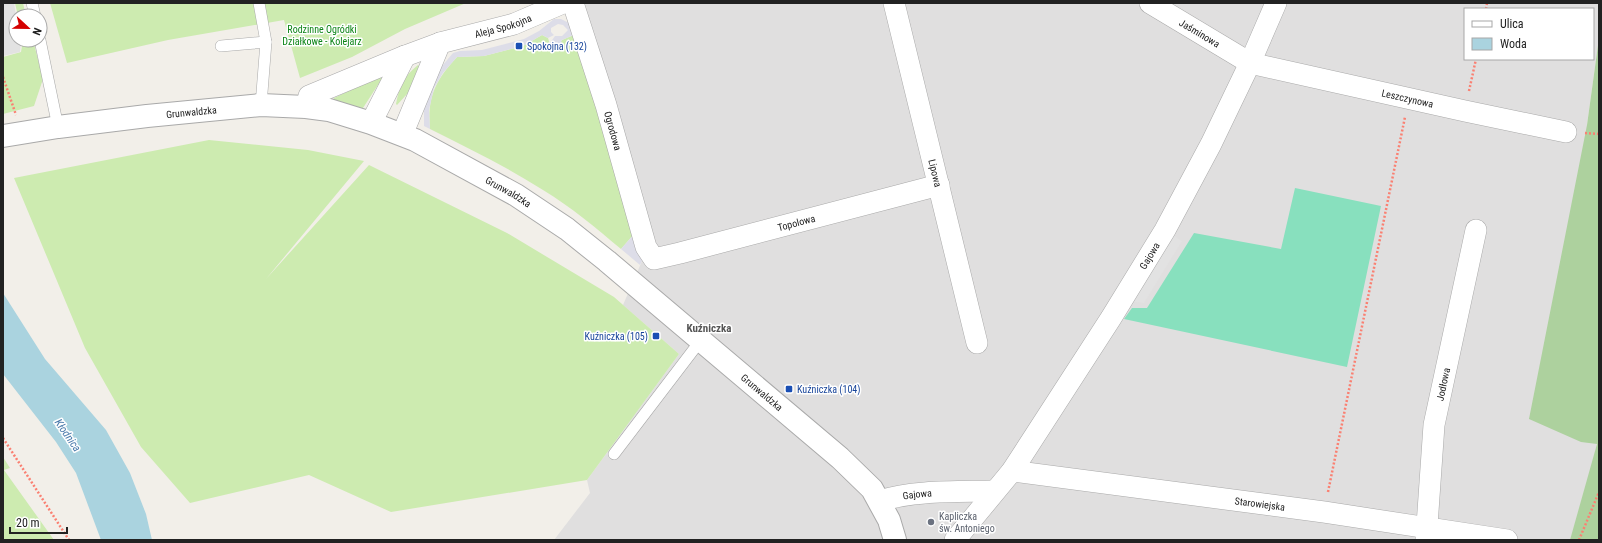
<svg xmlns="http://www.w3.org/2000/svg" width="1602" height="543" viewBox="0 0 1602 543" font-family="'Roboto Condensed',sans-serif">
<rect width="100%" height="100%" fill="#f2efe9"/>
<!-- residential -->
<path fill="#e0dfdf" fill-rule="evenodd" d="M573,3H1599V38L1587,125L1597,444L1575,540H554L590,493L587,480L679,354L623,305L642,261L636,231ZM1465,9H1593V59H1465Z"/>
<!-- grass -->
<g fill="#cdebb0">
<polygon points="15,3 23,3 26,16 18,16"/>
<polygon points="50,3 466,3 405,29 352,57 300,78 284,20 168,40 67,63"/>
<path d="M576,34L635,233L621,249C596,228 571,207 543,190C507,167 468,148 430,129C427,96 436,80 457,57L484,56L523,46L542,35L548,38L552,51L562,40Z"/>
<polygon points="23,40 33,40 43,79 34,106 3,114 3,57 21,52"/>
<path d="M418,65L419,66L408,93L397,105L396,104C399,87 404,76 418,65Z"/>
<polygon points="382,75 383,77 363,108 361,109 333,101 334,98"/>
<polygon points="209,140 308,150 364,161 266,279 369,165 507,233 614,297 679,354 587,480 391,512 309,475 190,503 141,447 85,348 14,178"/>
<polygon points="3,457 10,468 4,470 54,540 3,540"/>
</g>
<!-- forest -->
<polygon fill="#add19e" points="1599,38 1599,540 1570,540 1597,444 1581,442 1529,419 1587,125"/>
<!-- pitch -->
<polygon fill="#88e0be" points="1295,188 1381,206 1347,367 1124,319 1132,308 1147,308 1194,233 1281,249"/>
<!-- parking -->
<g fill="#e2e2e2">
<polygon points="3,3 14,3 16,16 16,40 21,40 21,42 20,52 3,56"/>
<polygon points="1169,233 1182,241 1144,303 1130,301"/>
</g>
<!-- plaza -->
<g fill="#dddde8">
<polygon points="554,19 561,19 569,23 576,34 562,40 561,41 564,47 552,51 550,43 555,36 562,36 568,30 563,25 558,24 551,28 551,32 554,35 548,38 542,35 523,46 484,56 457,57 443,73 434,88 429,110 430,129 424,126 424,103 437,72 453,53 460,51 482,50 524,39 539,31"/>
<polygon points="635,233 642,261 640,265 621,249"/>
</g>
<!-- water -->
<polygon fill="#aad3df" points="3,293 45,359 106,430 130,473 146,514 152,540 101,540 76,473 56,442 3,374"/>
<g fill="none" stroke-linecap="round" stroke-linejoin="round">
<defs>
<g id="service">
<polyline points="32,3 35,16"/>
<polyline points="259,3 266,42"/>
<polyline points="40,40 58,127"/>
<polyline points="221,46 266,42 261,105"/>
<polyline points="614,454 701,340"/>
</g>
<g id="minor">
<path id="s1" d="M573,3L606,105L646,247L654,259L680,253L939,185"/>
<path id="s2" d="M894,3L977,343"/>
<path id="s3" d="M1150,3L1250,63L1465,111L1566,132"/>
<path id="s4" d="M306,107L309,96L405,56L440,43L514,24L563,3"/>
<polyline points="371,123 405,56"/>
<polyline points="402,135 440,43"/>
<path id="s5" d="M1012,471L1324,512L1507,540"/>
<path id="s6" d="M880,501C913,490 959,492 994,491"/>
<path id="s7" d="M955,540L1012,471L1111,318L1165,230L1211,144L1250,63L1276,3"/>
<path id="s8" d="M1426,540L1434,425L1476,230"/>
</g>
<g id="tertiary">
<path id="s9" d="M3,136L58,127L147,116L261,105L306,107L329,110L371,123L415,140L516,195L567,229L607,261L840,458L872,489L889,520L895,540"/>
</g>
</defs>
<!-- service casing -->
<use href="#service" stroke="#a9a9a9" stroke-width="12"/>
<!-- minor casing -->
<use href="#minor" stroke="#a9a9a9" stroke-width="22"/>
<!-- tertiary casing -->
<use href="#tertiary" stroke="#a9a9a9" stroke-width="24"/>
<!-- path -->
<g stroke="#fa8072" stroke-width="2.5" stroke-dasharray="2 2" stroke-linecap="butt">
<polyline points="1486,9 1487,3"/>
<polyline points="3,77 16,115"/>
<polyline points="1469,91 1476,59"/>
<polyline points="1585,133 1599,134"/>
<polyline points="3,438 69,540"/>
<polyline points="1328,492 1405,117"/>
<polyline points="1579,540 1599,492"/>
</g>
<!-- service -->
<use href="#service" stroke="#fff" stroke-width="11"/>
<!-- minor -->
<use href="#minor" stroke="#fff" stroke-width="21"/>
<!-- tertiary -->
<use href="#tertiary" stroke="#fff" stroke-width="22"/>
</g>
<!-- markers -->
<g fill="#1a4fb4" stroke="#fff" stroke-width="1.5">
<rect x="515" y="42" width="8" height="8" rx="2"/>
<rect x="652" y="332" width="8" height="8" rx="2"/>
<rect x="785" y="385" width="8" height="8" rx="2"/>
</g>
<circle fill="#6b7280" stroke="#fff" stroke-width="1.5" cx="931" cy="522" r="4"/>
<g text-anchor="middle" stroke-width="3" stroke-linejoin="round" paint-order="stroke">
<!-- street labels -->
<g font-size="10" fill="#222" stroke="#fff">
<text dy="4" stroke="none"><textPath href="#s4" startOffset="218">Aleja Spokojna</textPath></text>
<text dy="4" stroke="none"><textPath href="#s3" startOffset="58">Jaśminowa</textPath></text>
<text dy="4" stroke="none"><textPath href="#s3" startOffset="278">Leszczynowa</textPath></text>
<text dy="4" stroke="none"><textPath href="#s9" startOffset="190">Grunwaldzka</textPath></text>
<text dy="4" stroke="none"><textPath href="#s1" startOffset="134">Ogrodowa</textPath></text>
<text dy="4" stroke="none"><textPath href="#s2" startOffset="175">Lipowa</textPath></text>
<text dy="4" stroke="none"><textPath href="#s9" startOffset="526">Grunwaldzka</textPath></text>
<text dy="4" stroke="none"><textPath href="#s1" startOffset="416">Topolowa</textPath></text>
<text dy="4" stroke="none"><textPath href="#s7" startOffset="345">Gajowa</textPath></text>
<text dy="4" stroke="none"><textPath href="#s8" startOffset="157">Jodłowa</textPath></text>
<text dy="4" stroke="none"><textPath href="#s9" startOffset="850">Grunwaldzka</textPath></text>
<text dy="4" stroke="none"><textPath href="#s6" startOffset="38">Gajowa</textPath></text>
<text dy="4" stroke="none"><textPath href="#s5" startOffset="250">Starowiejska</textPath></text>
</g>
<!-- park labels -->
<g font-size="10" fill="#0c8416" stroke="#fff">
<text x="322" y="33">Rodzinne Ogródki<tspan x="322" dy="12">Działkowe - Kolejarz</tspan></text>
</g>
<!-- transit labels -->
<g font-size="10" fill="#164399" stroke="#fff" text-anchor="start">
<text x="527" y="50">Spokojna (132)</text>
<text x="648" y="340" text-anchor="end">Kuźniczka (105)</text>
<text x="797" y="393">Kuźniczka (104)</text>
</g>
<!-- worship labels -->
<g font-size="10" fill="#5b616d" stroke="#fff" text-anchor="start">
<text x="939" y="520">Kapliczka<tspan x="939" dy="12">św. Antoniego</tspan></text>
</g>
<!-- neighbourhood labels -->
<g font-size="11" font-weight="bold" fill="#555" stroke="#fff">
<text x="709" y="332">Kuźniczka</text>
</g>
<!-- water labels -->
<g font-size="11" font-style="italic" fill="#4a7aab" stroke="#fff">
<text transform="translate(68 435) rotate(55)" y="4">Kłodnica</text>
</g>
</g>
<!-- border -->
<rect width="1602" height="543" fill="none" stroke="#222222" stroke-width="8"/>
<!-- legend -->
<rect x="1464" y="8" width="130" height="52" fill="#ffffff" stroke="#a7a7a7"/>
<rect x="1472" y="21" width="20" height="6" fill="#ffffff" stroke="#a7a7a7"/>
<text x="1500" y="28" font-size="12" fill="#222222">Ulica</text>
<rect x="1472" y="38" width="20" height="12" fill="#aad3df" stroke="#a7a7a7"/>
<text x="1500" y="48" font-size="12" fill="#222222">Woda</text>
<!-- north arrow -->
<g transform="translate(28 28) rotate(112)"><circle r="19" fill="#ffffff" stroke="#a7a7a7"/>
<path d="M0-3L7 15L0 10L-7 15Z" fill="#d40000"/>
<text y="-6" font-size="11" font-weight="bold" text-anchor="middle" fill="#222222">N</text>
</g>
<!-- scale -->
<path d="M10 527v6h57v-6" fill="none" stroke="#222222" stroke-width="2"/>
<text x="16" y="527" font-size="12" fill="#222222" stroke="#ffffff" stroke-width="3" paint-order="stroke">20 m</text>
</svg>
